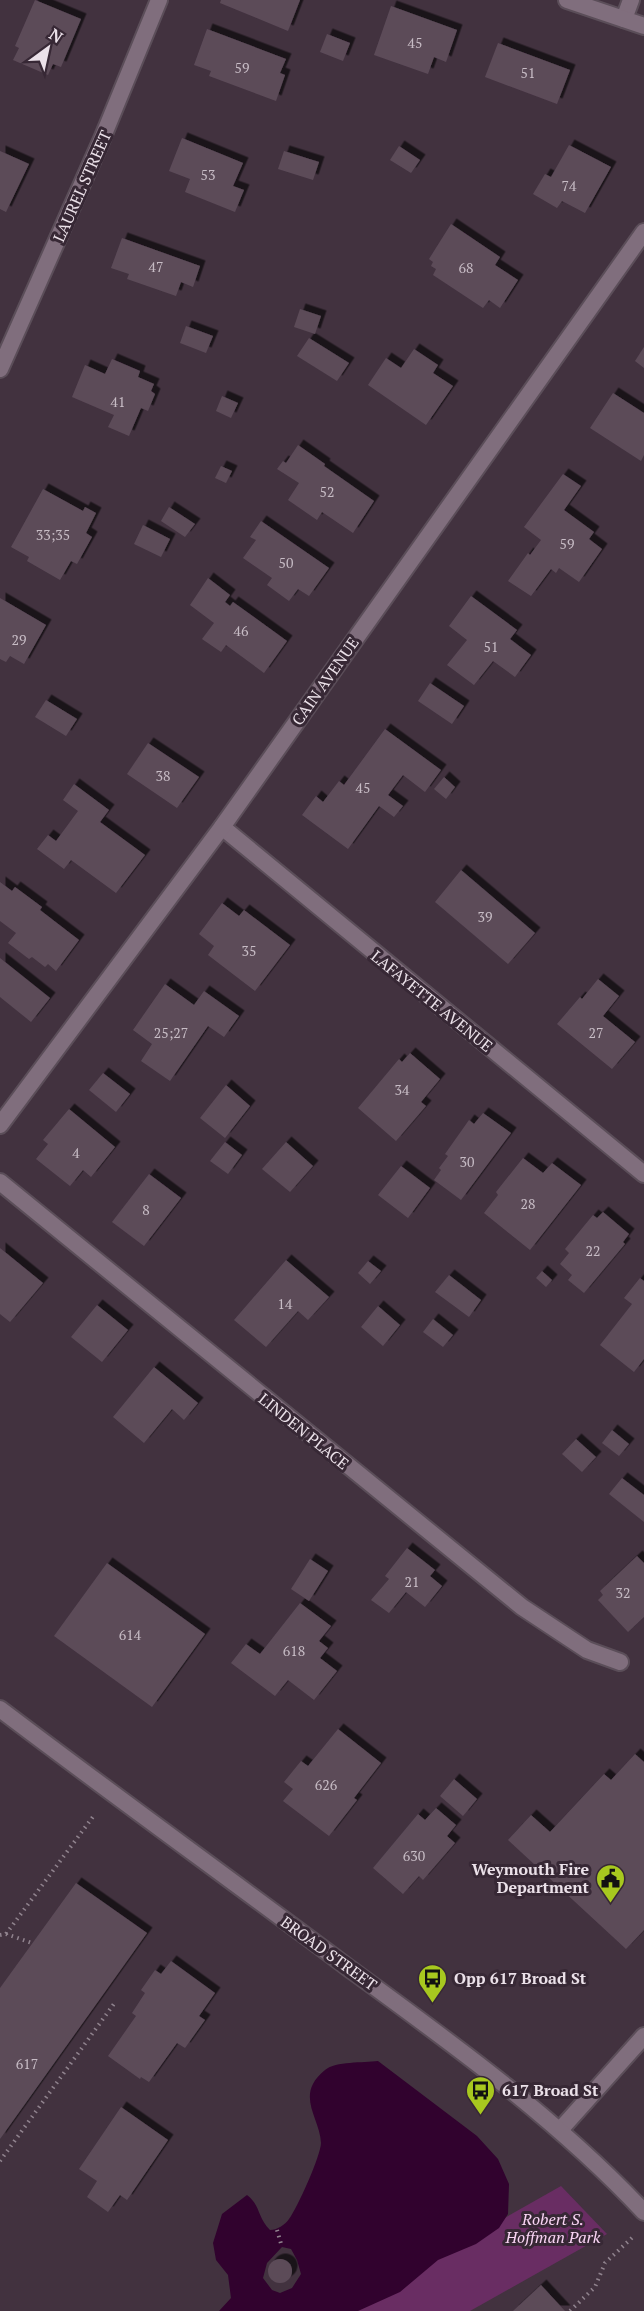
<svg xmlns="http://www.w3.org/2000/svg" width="644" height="2311" viewBox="0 0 644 2311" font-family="'PT Serif',serif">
<defs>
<filter id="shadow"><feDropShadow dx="5.5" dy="-5.5" stdDeviation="0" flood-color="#0009"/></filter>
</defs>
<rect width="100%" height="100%" fill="#42323f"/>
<!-- green -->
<polygon fill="#692d63" points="561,2186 607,2234 470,2311 341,2311"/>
<!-- water -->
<path fill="#31022e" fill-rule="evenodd" d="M378,2061L477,2136L498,2159L509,2184L508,2214L499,2228L476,2244L438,2260L400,2292L358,2311H219L231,2298L228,2275L216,2260L213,2243L222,2214L247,2195C261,2206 257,2217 270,2230C277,2230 285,2225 289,2219C297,2209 321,2155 321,2143C320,2117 294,2095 325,2070C336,2061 363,2063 378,2061ZM282,2247L291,2249L297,2260L301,2274L292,2288L280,2293L272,2290L263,2278L267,2263Z"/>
<!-- building -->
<g fill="#5c4b59" filter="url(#shadow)">
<polygon points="35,0 81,19 61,67 53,64 48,75 13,60 19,48 15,46"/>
<polygon points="221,0 300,0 288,31 220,3"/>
<polygon points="391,6 457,30 446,62 434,57 428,74 374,55"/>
<polygon points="207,29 286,59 280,73 285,75 276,101 209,76 211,71 194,65"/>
<polygon points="327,34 350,43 343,61 320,52"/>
<polygon points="498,43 570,70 557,104 485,77"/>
<polygon points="182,138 243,163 233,186 244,190 235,212 185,192 190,179 169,171"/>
<polygon points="569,145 611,167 585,213 562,201 557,208 533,194 545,174 551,177"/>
<polygon points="399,146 420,160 411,173 390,160"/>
<polygon points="0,151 29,164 6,212 0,209"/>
<polygon points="284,151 319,162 313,180 278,169"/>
<polygon points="451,224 500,257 495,265 518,280 500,308 489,300 483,308 433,275 436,269 431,266 433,262 429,259"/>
<polygon points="122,238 200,266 193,287 181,282 176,296 127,279 129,274 111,268"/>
<polygon points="300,309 321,316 315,334 294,327"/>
<polygon points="186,326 213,336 206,353 180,343"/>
<polygon points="309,338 349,363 337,381 297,356"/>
<polygon points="644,347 644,368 635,361"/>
<polygon points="414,349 438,365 433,373 453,386 426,425 368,385 386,358 401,368"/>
<polygon points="112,359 140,371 138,377 154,384 151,391 155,394 148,411 141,408 129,436 108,427 114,415 72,397 85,365 105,374"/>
<polygon points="613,393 644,413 644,455 641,461 590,428"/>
<polygon points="222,396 238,403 231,418 216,411"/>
<polygon points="298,445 325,464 324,466 374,501 353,533 322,512 317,520 288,500 299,483 277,469 283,461 286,463"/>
<polygon points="221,466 232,471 226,483 215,478"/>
<polygon points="563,474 581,486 564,510 594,532 589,539 602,549 579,582 559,568 556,573 551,569 531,596 508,581 528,553 530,555 541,540 524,527"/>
<polygon points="43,489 83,511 85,507 96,513 86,533 92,537 77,564 71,561 60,580 27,561 29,557 11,547"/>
<polygon points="169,507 195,524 185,537 161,521"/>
<polygon points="261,521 329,568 309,596 298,589 289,601 267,585 272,578 243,558 256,540 250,537"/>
<polygon points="143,525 170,539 161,557 134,544"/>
<polygon points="208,578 230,595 225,602 230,606 233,602 287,641 264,673 226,645 221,652 202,639 214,623 190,605"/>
<polygon points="471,596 517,630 510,639 531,655 515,677 493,661 474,685 447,665 467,640 449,626"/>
<polygon points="0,598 46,625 24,664 10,656 6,662 0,659"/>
<polygon points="430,683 464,706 452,724 418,701"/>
<polygon points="46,700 77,719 66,736 35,717"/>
<polygon points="385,729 441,770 425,792 403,775 388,795 403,806 394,817 379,806 348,849 302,815 316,796 323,802 339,781 344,785"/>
<polygon points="148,743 199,777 177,808 127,774"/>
<polygon points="444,777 455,787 446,799 434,789"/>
<polygon points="74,784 109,810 100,822 145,855 116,893 71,860 64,869 37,849 48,835 56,841 78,811 63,800"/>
<polygon points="461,870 535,933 508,964 435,902"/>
<polygon points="0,882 12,891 15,887 42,907 40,910 79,940 56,971 48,964 45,967 32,957 29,959 8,943 16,933 0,921"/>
<polygon points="222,903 239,916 244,910 290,945 255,991 208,955 214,946 199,934"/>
<polygon points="0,958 50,998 31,1022 0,997"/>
<polygon points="598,979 619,996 603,1016 635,1042 612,1069 557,1024 580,997 582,999"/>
<polygon points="165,984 194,1005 204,991 239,1016 224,1037 208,1026 170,1081 141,1061 152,1044 133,1030"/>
<polygon points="410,1053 440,1079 421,1102 426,1106 396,1141 358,1108 399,1059 402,1062"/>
<polygon points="103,1073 130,1094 116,1112 89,1090"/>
<polygon points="226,1085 250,1106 225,1138 200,1118"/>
<polygon points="69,1109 115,1147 91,1177 83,1170 70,1186 36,1159 48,1144 43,1140"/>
<polygon points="483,1113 511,1133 461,1200 434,1180 441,1170 439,1168 448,1156 445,1154 469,1120 474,1124"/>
<polygon points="225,1142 242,1155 228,1174 210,1161"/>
<polygon points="286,1142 313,1166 290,1192 262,1169"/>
<polygon points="523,1158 543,1173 552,1163 581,1185 530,1250 484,1213 498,1195 496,1192"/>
<polygon points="401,1166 430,1188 408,1218 378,1195"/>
<polygon points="149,1174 181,1198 144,1246 112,1222"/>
<polygon points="603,1212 629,1234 623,1242 625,1244 584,1293 568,1280 572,1275 560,1264 569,1253 565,1249 593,1215 597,1218"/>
<polygon points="0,1248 43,1283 10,1322 0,1314"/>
<polygon points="286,1260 329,1297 308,1320 298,1311 266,1347 234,1320"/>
<polygon points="368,1261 381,1271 370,1284 358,1273"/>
<polygon points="542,1271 552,1280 546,1287 536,1278"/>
<polygon points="449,1275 481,1300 469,1317 435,1292"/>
<polygon points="640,1278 644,1281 644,1359 634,1372 600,1345 632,1304 624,1298"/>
<polygon points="97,1305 128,1330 102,1362 71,1337"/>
<polygon points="378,1306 400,1325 383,1346 361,1327"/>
<polygon points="433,1319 453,1335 443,1347 423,1332"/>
<polygon points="154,1367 198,1403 184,1420 172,1409 144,1443 113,1417"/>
<polygon points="612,1430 629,1444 619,1456 602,1443"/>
<polygon points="576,1439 596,1457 582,1472 562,1454"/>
<polygon points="622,1478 644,1495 644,1522 609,1494"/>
<polygon points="407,1548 435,1570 430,1576 442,1586 425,1607 406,1592 389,1613 371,1600 389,1579 385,1576"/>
<polygon points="637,1556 644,1563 644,1617 628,1632 598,1600 603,1595 600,1591"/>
<polygon points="310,1559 328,1571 309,1601 291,1589"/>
<polygon points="107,1563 205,1634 152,1707 54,1636"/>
<polygon points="300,1603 331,1626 319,1641 328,1648 320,1658 337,1671 314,1700 288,1680 275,1696 231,1663 246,1644 260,1654"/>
<polygon points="338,1729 381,1763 354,1798 357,1800 329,1836 283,1801 293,1789 284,1782 301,1761 308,1766"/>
<polygon points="635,1754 644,1762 644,1930 626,1949 508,1840 531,1815 550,1832 604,1774 611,1780"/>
<polygon points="454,1779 477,1799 463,1816 440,1796"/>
<polygon points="436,1808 456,1825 447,1836 455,1843 423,1880 419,1876 403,1894 373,1868 418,1814 425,1820"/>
<polygon points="76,1883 147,1933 0,2139 0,1988"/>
<polygon points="171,1961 215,1993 199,2016 205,2020 185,2048 177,2043 149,2082 141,2077 140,2079 108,2056 136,2016 132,2013 145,1993 141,1990 155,1970 161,1974"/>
<polygon points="121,2107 168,2140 127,2200 120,2195 108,2212 87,2197 97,2181 79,2169"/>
<circle cx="280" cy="2271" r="12"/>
<polygon points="541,2285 565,2311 513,2311"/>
</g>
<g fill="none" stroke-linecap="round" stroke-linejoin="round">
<defs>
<polyline id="service" points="624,19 631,0"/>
<g id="minor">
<polyline points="567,0 644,26"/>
<polyline points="0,369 102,139 159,0"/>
<polyline points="222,827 644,1174"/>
<polyline points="0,1125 222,827 644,232"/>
<polyline points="0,1182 522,1607 587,1650 620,1662"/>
<polyline points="560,2130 644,2036"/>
</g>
<path id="secondary" d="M0,1709C116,1797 234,1882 350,1969C453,2044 557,2119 644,2212"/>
</defs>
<!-- service casing -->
<use href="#service" stroke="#5b4e59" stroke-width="20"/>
<!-- minor casing -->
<use href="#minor" stroke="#5b4e59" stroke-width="20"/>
<!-- secondary casing -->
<use href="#secondary" stroke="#5b4e59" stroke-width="20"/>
<!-- path -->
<g stroke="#90838e" stroke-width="4" stroke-dasharray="1.5 4.5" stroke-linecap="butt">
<polyline points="6,1934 95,1814"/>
<polyline points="0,1935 6,1934 32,1943"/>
<polyline points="0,2161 116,2001"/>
<polyline points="277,2230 282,2247"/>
<polyline points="570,2311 595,2287 605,2263 635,2235"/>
</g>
<!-- service -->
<use href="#service" stroke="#806e7d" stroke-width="16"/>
<!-- minor -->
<use href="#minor" stroke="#806e7d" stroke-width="16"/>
<!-- secondary -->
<use href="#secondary" stroke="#806e7d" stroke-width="16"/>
</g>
<!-- icons -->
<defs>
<symbol id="civic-pin" viewBox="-11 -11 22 30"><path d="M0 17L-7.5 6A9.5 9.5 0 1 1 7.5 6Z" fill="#a7c81f" stroke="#372835"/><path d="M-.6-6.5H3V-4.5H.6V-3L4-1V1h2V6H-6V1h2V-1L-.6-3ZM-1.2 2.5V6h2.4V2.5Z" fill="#111"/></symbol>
<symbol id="bus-pin" viewBox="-11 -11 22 30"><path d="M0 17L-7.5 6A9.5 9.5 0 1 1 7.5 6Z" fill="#a7c81f" stroke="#372835"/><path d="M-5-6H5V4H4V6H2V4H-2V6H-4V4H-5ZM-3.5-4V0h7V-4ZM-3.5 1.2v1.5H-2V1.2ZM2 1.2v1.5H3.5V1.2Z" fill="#111"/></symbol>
</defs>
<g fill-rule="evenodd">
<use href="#civic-pin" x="594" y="1862" width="33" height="45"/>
<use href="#bus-pin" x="416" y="1962" width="33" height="45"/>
<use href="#bus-pin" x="464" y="2074" width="33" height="45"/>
</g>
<g text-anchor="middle" stroke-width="6" stroke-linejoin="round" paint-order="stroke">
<!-- number labels -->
<g font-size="14" fill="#c7bcc5">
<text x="415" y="48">45</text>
<text x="242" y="73">59</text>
<text x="528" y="78">51</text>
<text x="208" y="180">53</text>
<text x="569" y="191">74</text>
<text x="156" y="272">47</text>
<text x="466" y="273">68</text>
<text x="118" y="407">41</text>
<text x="327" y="497">52</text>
<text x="53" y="540">33;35</text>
<text x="567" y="549">59</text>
<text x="286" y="568">50</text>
<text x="241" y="636">46</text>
<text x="19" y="645">29</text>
<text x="491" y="652">51</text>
<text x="163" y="781">38</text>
<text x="363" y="793">45</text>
<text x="485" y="922">39</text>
<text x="249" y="956">35</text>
<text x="171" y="1038">25;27</text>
<text x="596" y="1038">27</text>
<text x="402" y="1095">34</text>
<text x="76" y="1158">4</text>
<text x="467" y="1167">30</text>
<text x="528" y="1209">28</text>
<text x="146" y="1215">8</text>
<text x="593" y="1256">22</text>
<text x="285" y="1309">14</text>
<text x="412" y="1587">21</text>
<text x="623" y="1598">32</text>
<text x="130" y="1640">614</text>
<text x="294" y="1656">618</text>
<text x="326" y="1790">626</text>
<text x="414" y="1861">630</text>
<text x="27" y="2069">617</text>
</g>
<!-- street labels -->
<g font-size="16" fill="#ebe1e9" stroke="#372835">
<text transform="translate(82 186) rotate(-66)" y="6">LAUREL STREET</text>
<text transform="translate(325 681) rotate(-55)" y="6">CAIN AVENUE</text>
<text transform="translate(432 1001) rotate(39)" y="6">LAFAYETTE AVENUE</text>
<text transform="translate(304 1431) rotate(39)" y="6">LINDEN PLACE</text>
<text transform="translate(329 1953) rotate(36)" y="6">BROAD STREET</text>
</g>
<!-- poi labels -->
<g font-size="16" font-weight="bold" fill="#ebe1e9" stroke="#372835" text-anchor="start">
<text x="589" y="1875" text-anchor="end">Weymouth Fire<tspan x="589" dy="18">Department</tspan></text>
<text x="454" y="1984">Opp 617 Broad St</text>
<text x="502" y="2096">617 Broad St</text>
</g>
<!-- park labels -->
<g font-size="16" font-style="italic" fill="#f9d4f4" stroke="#372835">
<text x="553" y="2225">Robert S.<tspan x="553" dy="18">Hoffman Park</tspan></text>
</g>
</g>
<!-- north arrow -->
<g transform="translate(48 48) rotate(33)" stroke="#372835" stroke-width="4.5" paint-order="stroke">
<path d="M0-4.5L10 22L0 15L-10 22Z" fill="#ebe1e9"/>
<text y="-9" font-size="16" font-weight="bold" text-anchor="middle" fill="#ebe1e9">N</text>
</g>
</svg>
